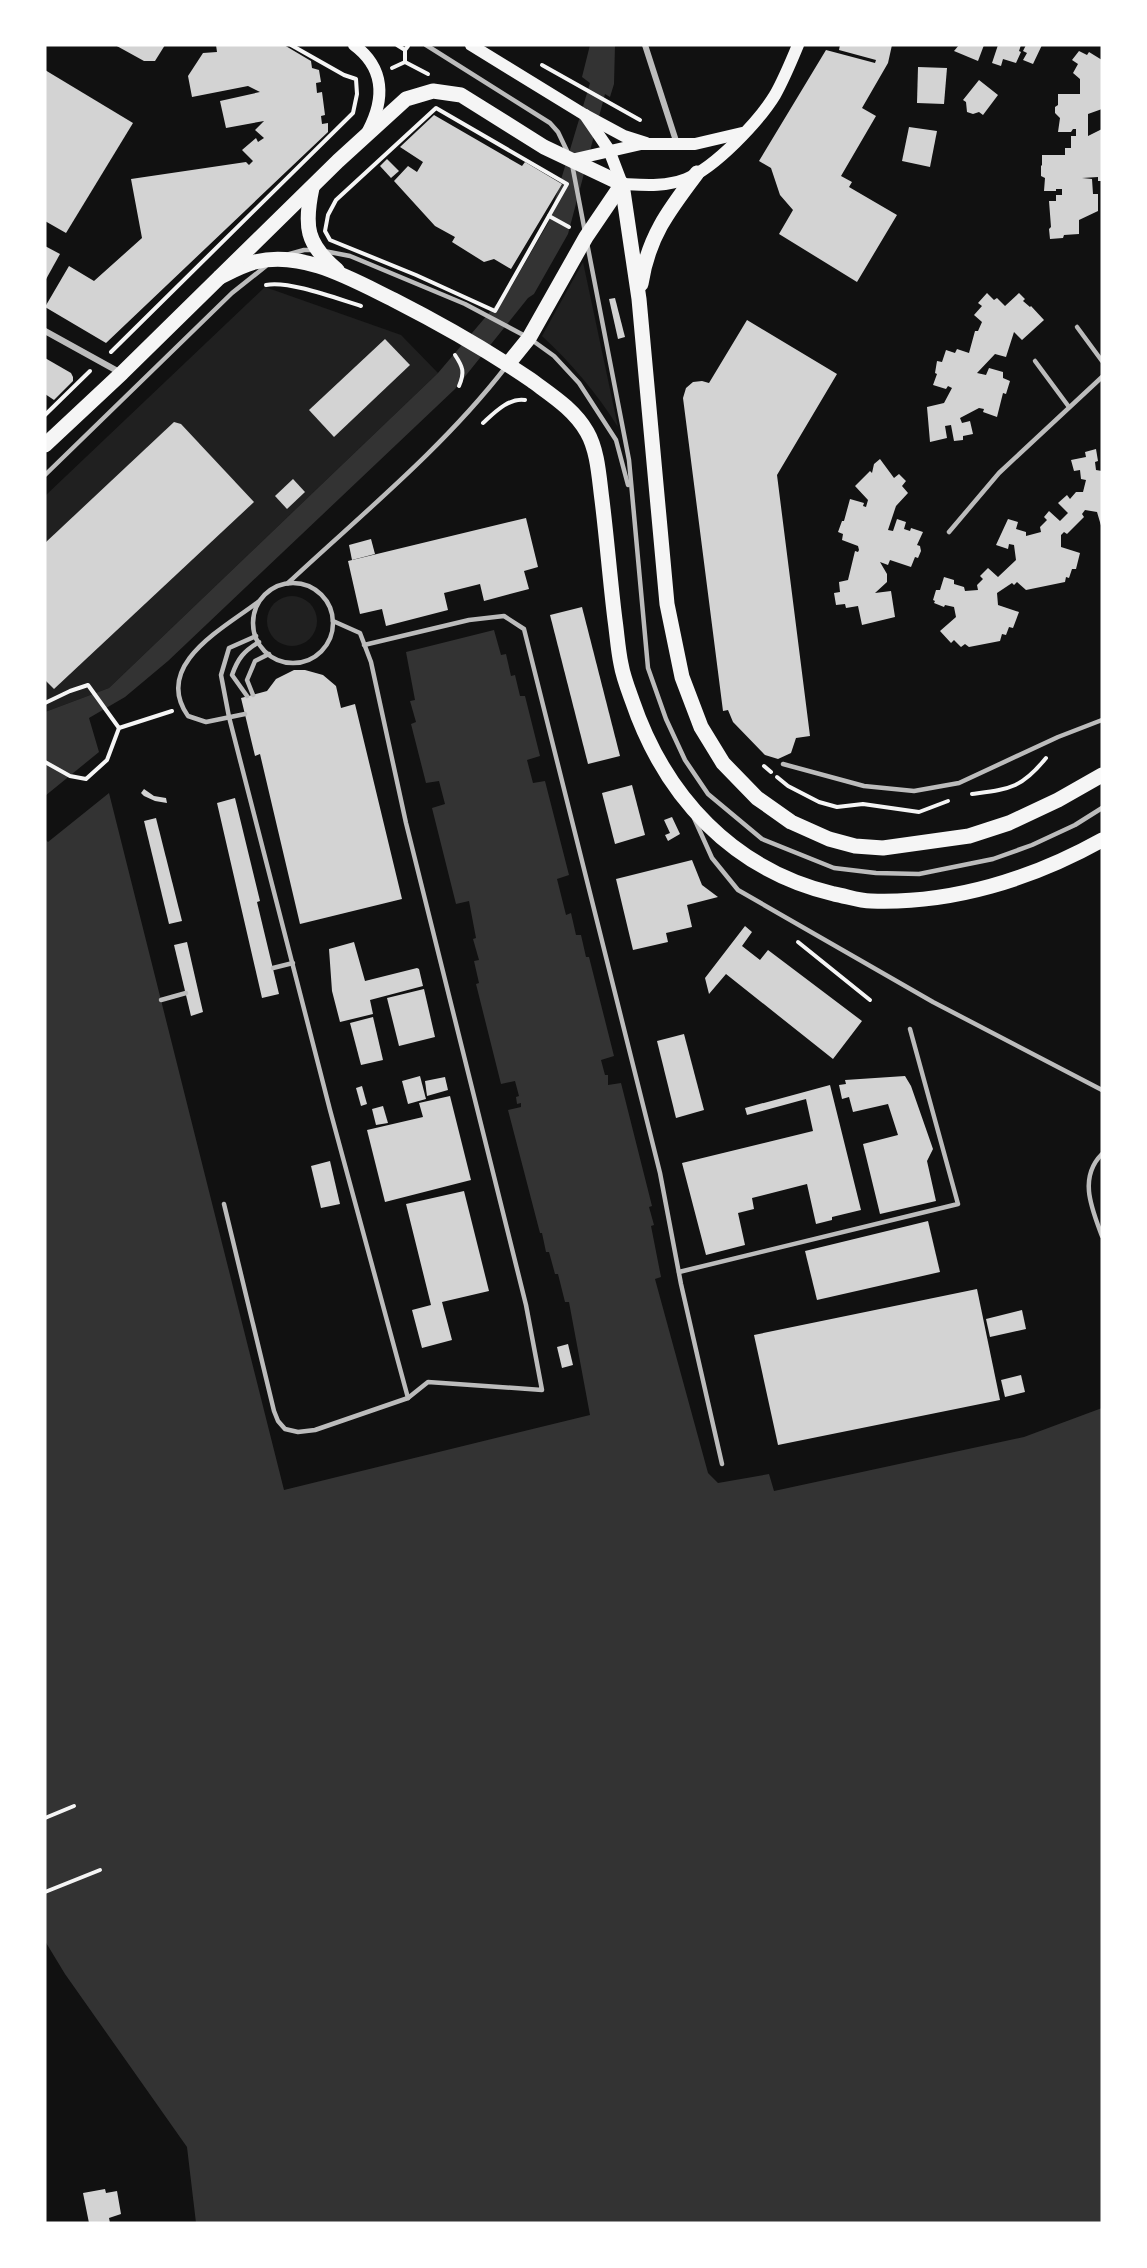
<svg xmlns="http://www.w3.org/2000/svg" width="1147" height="2268" viewBox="0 0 1147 2268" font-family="Roboto,sans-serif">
<rect width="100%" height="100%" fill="#111"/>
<!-- green -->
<g fill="#202020">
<path d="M583,262L618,427C597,393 571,363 542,336Z"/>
<polygon points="265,287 401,335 438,373 109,688 45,712 45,496"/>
<circle cx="292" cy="621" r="25"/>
</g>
<!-- water -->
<g fill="#333">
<polygon points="590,45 615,45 614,84 610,97 605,94 568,234 534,294 528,298 455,389 168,661 125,697 89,718 99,752 45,796 45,712 109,688 438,373 511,287 548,223 590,83 582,77"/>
<polygon points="494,630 501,655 506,654 511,676 515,675 520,696 525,696 540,756 527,760 533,783 545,781 569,875 557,879 566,915 571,913 576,935 581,935 586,957 589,957 614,1056 601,1060 605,1075 608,1075 608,1085 621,1083 652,1206 649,1207 654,1225 651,1226 661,1277 655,1279 708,1473 718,1483 769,1474 774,1491 1024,1437 1102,1408 1102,2223 196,2223 187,2147 65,1974 45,1941 45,839 48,842 109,793 284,1490 590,1415 569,1302 565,1302 558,1274 555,1274 549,1252 546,1252 542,1233 540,1233 508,1110 521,1107 521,1103 517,1104 516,1097 519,1096 515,1081 501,1084 476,984 479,983 474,961 479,960 473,939 476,938 469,901 456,904 432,808 445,804 439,781 426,783 411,724 416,722 410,701 415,700 406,652"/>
</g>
<!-- building -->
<g fill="#d3d3d3">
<polygon points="115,45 165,45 155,61 144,61"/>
<polygon points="216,45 284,45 311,61 312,68 319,70 321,82 316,83 317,93 322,92 325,115 321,116 322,124 328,123 328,132 106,343 45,307 69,266 94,281 142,238 131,179 246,162 249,165 253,161 242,150 256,138 258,142 264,138 255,130 264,121 226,128 220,101 260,92 248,86 192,97 188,76 203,53 217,52"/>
<polygon points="840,45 892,45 888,63 862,108 876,116 841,176 852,182 849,187 897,215 857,282 779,234 793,210 780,195 771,168 759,161 826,50 875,63 876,60 839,50"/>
<polygon points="959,45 984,45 978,61 954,51"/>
<polygon points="998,45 1021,45 1019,51 1021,52 1016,63 1003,59 1001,66 992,63"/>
<polygon points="1026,45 1042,45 1033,64 1023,60 1027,53 1023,51"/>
<polygon points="1079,51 1087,55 1089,52 1102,60 1102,109 1088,114 1088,136 1102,129 1102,181 1098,181 1098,177 1082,178 1092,179 1093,194 1098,194 1098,211 1079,220 1079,234 1064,235 1063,238 1050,239 1049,229 1051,227 1049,201 1056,201 1056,195 1062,195 1062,189 1056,189 1056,191 1044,191 1045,178 1041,176 1041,166 1042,165 1042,155 1065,155 1065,148 1071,148 1071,136 1076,136 1076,129 1073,129 1071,132 1058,132 1060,118 1055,113 1055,107 1058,105 1058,94 1080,94 1080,79 1073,73 1078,64 1072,60"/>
<polygon points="918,67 947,68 944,104 917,103"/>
<polygon points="45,70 133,123 66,233 45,221"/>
<polygon points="979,80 998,95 983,115 979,112 973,114 967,112 966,102 963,100"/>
<polygon points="434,115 522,166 525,162 562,184 511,269 494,259 484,262 452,242 455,237 435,226 394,181 408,166 417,172 423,162 400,147"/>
<polygon points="909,127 937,131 930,167 902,161"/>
<polygon points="387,159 399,171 391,178 380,166"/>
<polygon points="45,246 60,254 45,281"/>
<polygon points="987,293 994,300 997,298 1005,306 1019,293 1025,299 1023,301 1030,307 1031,306 1044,320 1022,340 1014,332 1006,357 995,354 977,373 986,375 989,368 1003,372 1003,378 1010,381 1006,394 1003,393 997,417 983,412 984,409 979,408 960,418 962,423 970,421 973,434 963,436 963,440 954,441 951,425 945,426 947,438 930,442 927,407 944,403 952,388 948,386 946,389 933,385 937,374 935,373 937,361 942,362 946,350 955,353 957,349 969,353 975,331 978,331 982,322 974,315 982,306 978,303"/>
<polygon points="615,298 625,337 618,339 609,299"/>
<polygon points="747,320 837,374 777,475 810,736 796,738 791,753 778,759 765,755 733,722 728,710 723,711 683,398 686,388 693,382 702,381 709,383"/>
<polygon points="385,339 410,365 334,437 309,410"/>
<polygon points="45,358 71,373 73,377 73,381 54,400 45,394"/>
<polygon points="174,422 181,424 254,502 54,689 45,680 45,543"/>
<polygon points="1096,449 1098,461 1095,462 1096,470 1102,471 1102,529 1097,512 1085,510 1082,514 1084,517 1067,534 1064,532 1061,535 1061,547 1080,553 1076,569 1072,569 1069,578 1066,577 1065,582 1026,590 1017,582 1014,585 1012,583 997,593 998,605 1019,612 1013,628 1009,627 1006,635 1002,634 1000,641 969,647 965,644 961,647 954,640 951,643 940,631 956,617 954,607 945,605 944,607 934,603 935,601 933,600 936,590 940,590 944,577 954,580 954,584 964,587 965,591 978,590 977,585 983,579 980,576 988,568 998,577 1016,560 1014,545 1009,544 1008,549 996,545 1008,519 1018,522 1016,529 1026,532 1026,536 1041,532 1040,527 1047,520 1044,517 1049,511 1060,521 1068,513 1058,503 1067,495 1070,499 1076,492 1083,492 1086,480 1081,479 1080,470 1074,471 1071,460 1086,457 1085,452"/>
<polygon points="880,459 894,478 899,474 906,481 902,486 908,493 896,506 888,530 893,531 897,519 906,522 904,529 910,531 911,528 923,532 917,545 920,546 921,551 918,558 915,557 911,567 890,560 888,565 880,562 887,574 887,582 875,593 891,591 895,617 862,625 858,606 846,608 845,604 836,605 834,593 840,592 839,582 848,580 855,551 858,552 859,550 858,546 842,540 843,534 838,532 842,521 844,521 850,499 864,503 863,506 866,507 868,500 855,486 870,471 872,473 874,464"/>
<polygon points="293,479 305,492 287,509 275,496"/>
<polygon points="526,518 538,567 524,571 529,589 484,601 480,584 444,593 448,610 386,626 382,609 360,614 348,561"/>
<polygon points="371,539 375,554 352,560 349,545"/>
<polygon points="582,607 620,756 588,764 550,615"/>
<polygon points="294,670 305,670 323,675 336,686 341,708 355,704 402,899 300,924 260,754 255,756 241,698 267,691 276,679"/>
<polygon points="632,785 645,835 615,844 602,793"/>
<polygon points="144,789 154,796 166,798 167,803 155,801 144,796 141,793"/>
<polygon points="235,798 260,901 257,902 279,994 262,998 217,803"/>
<polygon points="672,817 680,834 668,841 665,835 670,833 664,820"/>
<polygon points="156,818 182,921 169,924 144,821"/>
<polygon points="692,860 702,885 718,897 687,905 692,927 666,933 668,942 633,950 616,879"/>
<polygon points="745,926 752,932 742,946 760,960 768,950 862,1021 833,1059 726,974 709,994 705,978"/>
<polygon points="187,942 203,1012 191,1016 174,945"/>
<polygon points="354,942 365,981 417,968 419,969 423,986 370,1000 373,1014 340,1022 332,991 329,949"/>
<polygon points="424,989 435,1037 399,1046 387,998"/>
<polygon points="373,1017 383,1060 361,1065 350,1023"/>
<polygon points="684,1034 704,1110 676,1118 657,1041"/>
<polygon points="420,1076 426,1099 408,1104 402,1081"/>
<polygon points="905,1076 911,1086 933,1149 927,1161 936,1201 880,1214 863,1144 898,1135 888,1104 853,1112 849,1097 842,1099 839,1085 846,1084 845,1080"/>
<polygon points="445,1077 448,1090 427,1096 425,1081"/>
<polygon points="830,1085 861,1210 832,1217 832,1220 816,1224 807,1184 752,1198 754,1209 738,1213 745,1245 706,1255 682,1163 813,1131 806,1099 747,1115 745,1108"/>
<polygon points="362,1086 367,1104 361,1106 356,1088"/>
<polygon points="450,1096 471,1180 385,1202 367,1130 423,1117 419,1103"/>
<polygon points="383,1106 388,1123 376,1125 372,1109"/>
<polygon points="330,1161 340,1204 321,1208 311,1166"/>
<polygon points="464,1191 489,1291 442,1302 452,1340 422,1348 412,1310 431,1305 406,1204"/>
<polygon points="928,1221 940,1272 817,1300 805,1251"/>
<polygon points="977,1289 1000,1400 778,1445 754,1335"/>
<polygon points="1022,1310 1026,1329 990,1337 986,1319"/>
<polygon points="568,1344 573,1365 562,1368 557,1347"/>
<polygon points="1021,1375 1025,1392 1005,1397 1001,1380"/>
<polygon points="105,2189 106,2193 117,2191 121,2214 109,2218 110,2223 89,2223 83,2193"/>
</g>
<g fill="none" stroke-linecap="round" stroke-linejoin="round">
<!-- path -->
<g stroke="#f5f5f5" stroke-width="4">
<polyline points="397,45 405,50"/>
<polyline points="405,62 428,74"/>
<polyline points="405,62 405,50 408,46"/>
<polyline points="542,65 640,120"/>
<polyline points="392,68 405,62"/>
<polygon points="436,108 567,184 495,311 416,275 330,240 325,231 328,215 336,200"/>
<polyline points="549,216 569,227"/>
<path d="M266,285C288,280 338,299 361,306"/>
<polyline points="111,352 353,113 357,94 356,79 344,75 291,45"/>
<path d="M455,355C463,367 465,372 459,386"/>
<polyline points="45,415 90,371"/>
<path d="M483,423C493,414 509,397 525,400"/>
<polyline points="45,703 70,691 88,685 119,728"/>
<polyline points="45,762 70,776 86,779 107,760 119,728 172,711"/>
<polyline points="764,766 771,772"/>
<polyline points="777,777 788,786 819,802 837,807 863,804 919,812 948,801"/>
<path d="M972,794C1009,789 1021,789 1046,758"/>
<polyline points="798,942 870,1000"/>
<polyline points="45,1818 74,1806"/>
<polyline points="45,1892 100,1870"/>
</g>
<!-- service -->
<g stroke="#bcbcbc" stroke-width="4.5">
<polyline points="426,45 550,123 558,132 568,153"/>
<polyline points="572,164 585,232"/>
<polyline points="587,243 629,460 648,668 666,719 685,760 708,794 762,839 834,868 876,873 919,874 993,859 1032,845 1075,825 1102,808"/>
<polyline points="324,251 350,256 465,304 529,338 554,356 579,383 616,440 628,485"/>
<polyline points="286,255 304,250 313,250"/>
<polyline points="1077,327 1102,361"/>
<polyline points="1035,361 1069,407"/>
<polyline points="45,475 232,293 266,266"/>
<polyline points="949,532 999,473 1102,377"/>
<path d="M288,583C362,514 443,448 505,368"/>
<circle cx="293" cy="623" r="40"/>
<polyline points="256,636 229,648 221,675 229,717 330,1110 408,1398"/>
<polyline points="364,645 469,620 504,616 524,629 660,1173 681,1284 722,1464"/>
<polyline points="253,695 247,680 255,661 269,654"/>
<path d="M247,696L232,675C238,658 244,651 259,642"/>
<path d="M245,714L206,722L188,716C152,665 224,628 258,602"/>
<polyline points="783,764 864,786 914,791 959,783 1058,737 1102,720"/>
<polyline points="694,818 712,858 738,890 933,1002 1102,1090"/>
<polyline points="273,968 293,963"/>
<polyline points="161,1000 186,993"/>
<path d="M1102,1154C1078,1178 1092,1209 1102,1236"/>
<polyline points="224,1204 274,1411 278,1421 285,1429 298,1432 315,1430 408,1398 428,1382 542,1390 526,1305 406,823 371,662 360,633 333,621"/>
<polyline points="679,1272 958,1204 910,1029"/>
</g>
<!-- minor -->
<g stroke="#bcbcbc" stroke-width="6">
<polyline points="645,45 677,144"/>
<polyline points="45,331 121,373"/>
</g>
<!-- secondary -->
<g stroke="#f5f5f5" stroke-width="12">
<path d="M354,45C385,68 385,99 368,131"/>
<polyline points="471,45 585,115 624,136 646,143"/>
<path d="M585,115L609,150L622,184C644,185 665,187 686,179C715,168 759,121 775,95C784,79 791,62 798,45"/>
<polyline points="571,160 641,144 695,144 742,133"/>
</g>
<!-- primary -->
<g stroke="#f5f5f5" stroke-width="15">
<polyline points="622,184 639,299 667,604 682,677 701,727 723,763 757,798 791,822 829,839 855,846 883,848 969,836 1009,823 1058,800 1102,775"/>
<path d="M312,188C304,226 306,244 337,270"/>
<path d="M220,277C232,271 243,265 255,262C303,250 353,280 394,300C441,324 487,350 531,380C551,395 574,409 587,432C598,451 599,478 602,500C607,540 610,580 615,620C617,634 618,650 621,664C623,676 628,689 632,700C665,797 733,870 834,894C846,896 859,901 871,901C952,904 1032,879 1102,840"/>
<path d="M641,284C648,237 669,210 697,173"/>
<polyline points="508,364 529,338 586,237 622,184"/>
<polyline points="45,445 122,373 338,161 406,99 433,91 461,95 544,147 622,184"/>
</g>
</g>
<!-- border -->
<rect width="1147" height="2268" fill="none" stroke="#ffffff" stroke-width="93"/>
</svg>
